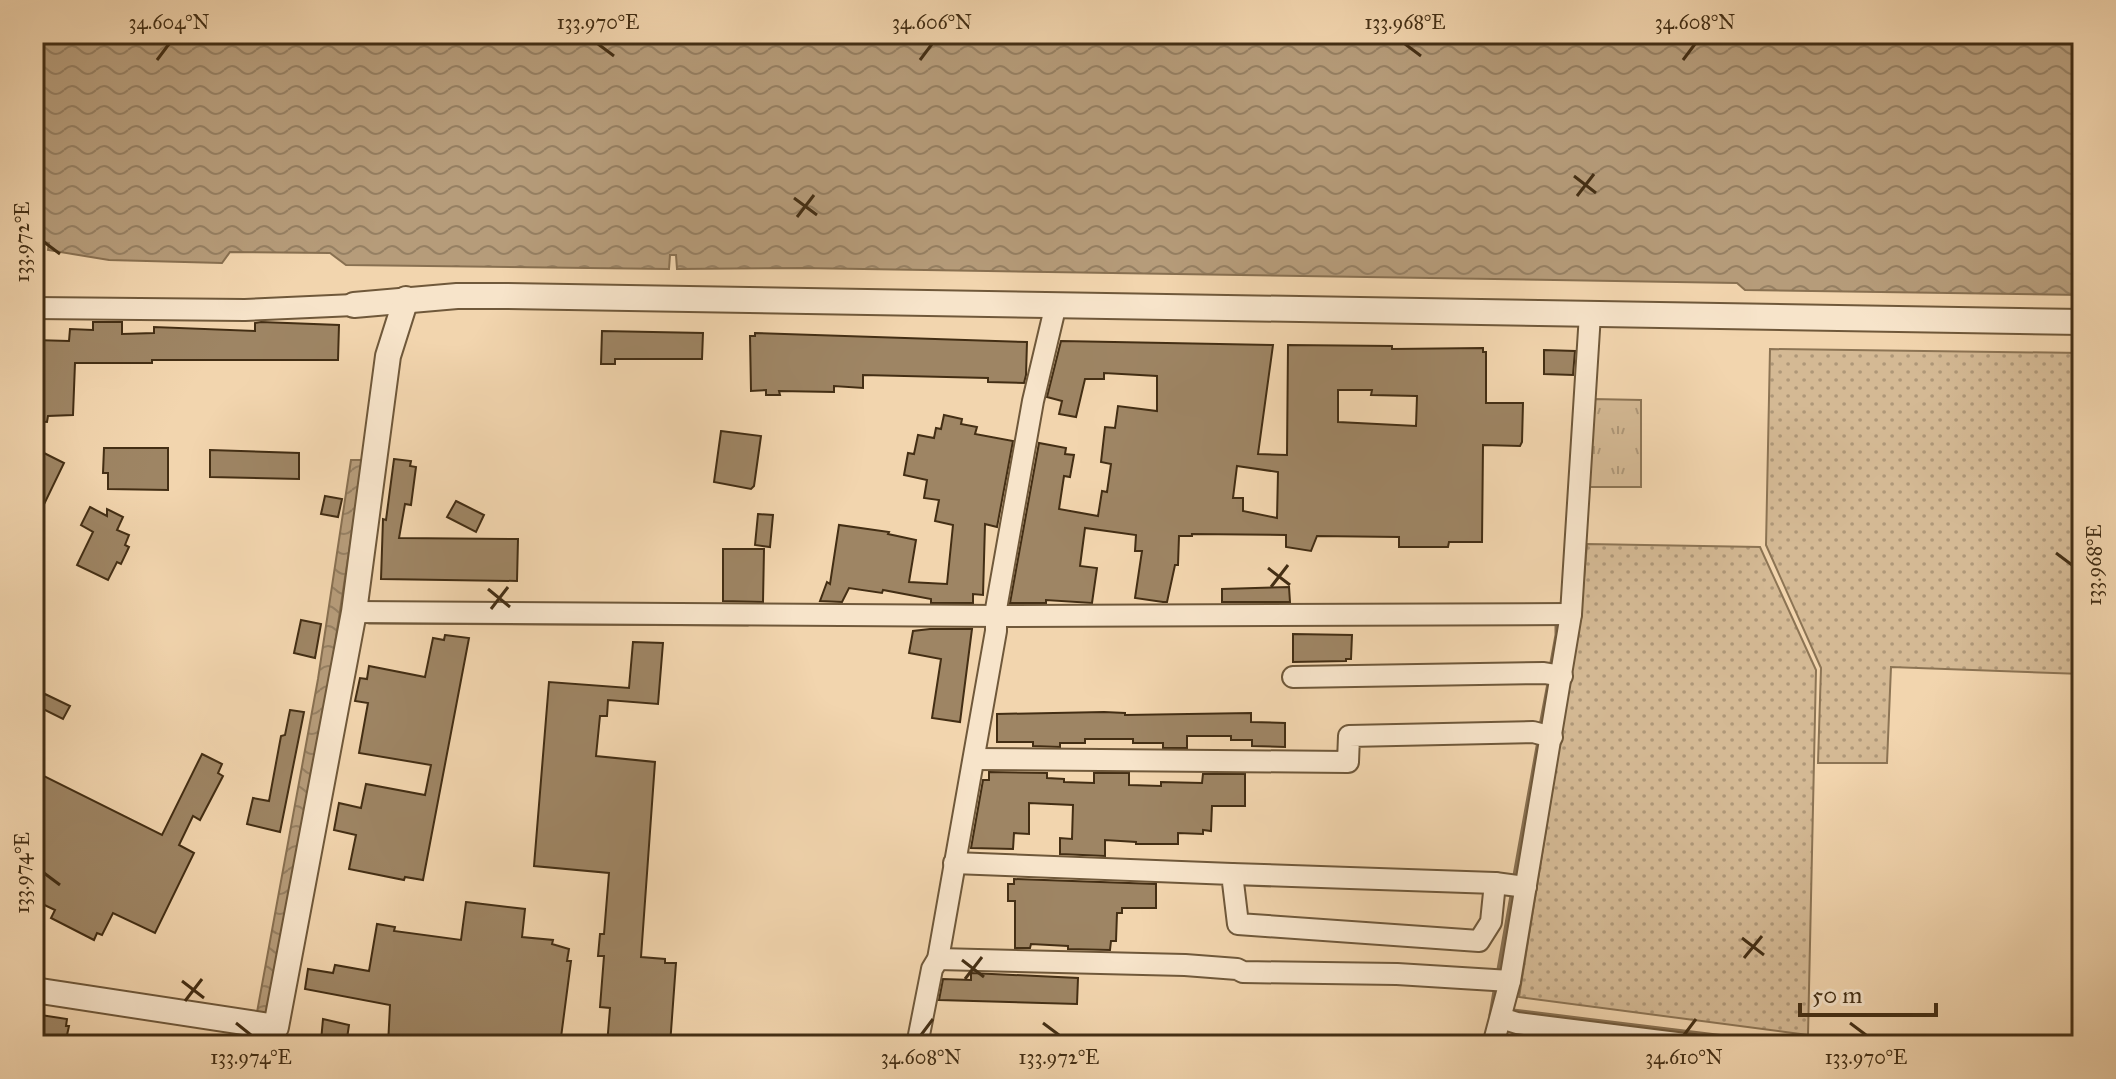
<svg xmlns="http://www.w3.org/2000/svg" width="2116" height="1079" viewBox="0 0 2116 1079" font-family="'IM FELL Great Primer',serif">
<defs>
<pattern id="grass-dots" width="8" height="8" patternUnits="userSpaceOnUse" patternTransform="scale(2)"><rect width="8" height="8" fill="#d4b994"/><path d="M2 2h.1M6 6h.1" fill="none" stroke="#ae9778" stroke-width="1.8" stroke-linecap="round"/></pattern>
<pattern id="park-tufts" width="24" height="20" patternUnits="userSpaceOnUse" patternTransform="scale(2)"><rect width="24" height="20" fill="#d4b994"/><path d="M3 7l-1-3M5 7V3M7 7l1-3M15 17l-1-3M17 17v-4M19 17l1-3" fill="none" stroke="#ae9778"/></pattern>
<pattern id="water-waves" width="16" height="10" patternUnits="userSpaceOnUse" patternTransform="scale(2)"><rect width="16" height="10" fill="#b69c7a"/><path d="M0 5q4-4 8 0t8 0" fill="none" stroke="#968063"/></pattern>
</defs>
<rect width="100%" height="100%" fill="#f2d5ae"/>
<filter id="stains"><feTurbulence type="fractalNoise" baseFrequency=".0025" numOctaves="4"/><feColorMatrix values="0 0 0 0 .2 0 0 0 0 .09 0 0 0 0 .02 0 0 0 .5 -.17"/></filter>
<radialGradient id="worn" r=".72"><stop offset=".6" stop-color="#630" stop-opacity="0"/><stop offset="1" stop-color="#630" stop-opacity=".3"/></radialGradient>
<!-- grass -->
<g fill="url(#grass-dots)" stroke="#8c7454" stroke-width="2">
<polygon points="1770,349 2082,353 2082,674 1891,667 1887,763 1818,763 1821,668 1766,545"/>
<polygon points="1587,544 1760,547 1816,670 1808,1035 1519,997 1581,612"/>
</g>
<!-- park -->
<polygon fill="url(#park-tufts)" stroke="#8c7454" stroke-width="2" points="1593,399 1641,400 1641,487 1587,487"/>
<!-- water -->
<g fill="url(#water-waves)" stroke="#887051" stroke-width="2">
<polygon points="34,34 2082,34 2082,295 1745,290 1737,283 802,268 677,269 676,255 670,255 669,269 346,265 330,253 230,252 222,263 109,260 48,250 49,243 44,242 43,236 34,236"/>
<polygon points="351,460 363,460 329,683 263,1045 251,1045 318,679"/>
</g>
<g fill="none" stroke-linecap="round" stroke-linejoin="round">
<!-- stream -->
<g stroke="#887051" stroke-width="5">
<polyline points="369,622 748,624"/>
<polyline points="1551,668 1557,635 1557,621 1554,621"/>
<polyline points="1540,731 1550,678"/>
<polyline points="1514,881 1539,741"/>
<polyline points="1498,975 1513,890"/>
<polyline points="1513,1011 1789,1045"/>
<polyline points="1491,1015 1496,985"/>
</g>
</g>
<!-- building -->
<g fill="#9e8564" stroke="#432e14" stroke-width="2" fill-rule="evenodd">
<polygon points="93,322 122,322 122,334 154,333 154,327 255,331 255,323 261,322 339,325 338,360 152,360 152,363 75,363 73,415 48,416 47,422 34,421 34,340 69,341 70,329 93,330"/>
<polygon points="602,331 703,333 702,359 615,359 615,364 601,364"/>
<polygon points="755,333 1027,342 1026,375 1024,383 988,382 988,378 863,375 863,388 834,386 834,392 779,391 780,395 766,395 766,390 751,391 750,336 755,336"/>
<path d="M1061,341L1273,345L1258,454L1287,455L1288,345L1392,346V349L1483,348V352H1486V403H1523L1522,442L1520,446L1483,445L1482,542H1449L1448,547H1399V537L1317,536L1311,551L1286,547V535L1192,534V536H1179L1178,565H1175L1167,602H1163L1135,598L1142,551H1135L1136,535L1085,528L1080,566L1097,568L1092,603L1046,600V603H1010L1039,443L1066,448L1065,454L1074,455L1070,477L1064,476L1059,509L1098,516L1102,491L1107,492L1111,464L1101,462L1105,427L1115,428L1118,406L1157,411V376L1104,373V379H1085L1076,417L1059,414L1062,401L1047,397ZM1338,390H1372L1371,395L1417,396L1416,426L1338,422ZM1237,466L1278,472L1277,518L1243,511V498H1233Z"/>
<polygon points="1544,350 1575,351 1573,375 1544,374"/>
<polygon points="944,415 962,419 961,424 977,427 975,434 1013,441 997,527 985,524 983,595 973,594 973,603 931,603 931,599 883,590 882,593 849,588 842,602 820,601 827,582 830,584 839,525 889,532 888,534 916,540 909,582 947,584 953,525 935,521 939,500 924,498 927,480 904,475 908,453 914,454 918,435 934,438 936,428 941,429"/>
<polygon points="721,431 761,436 754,486 751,489 714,482"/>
<polygon points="34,448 64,463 34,525"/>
<polygon points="104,448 168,448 168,490 108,489 108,473 103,473"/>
<polygon points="210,450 299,453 299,479 210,477"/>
<polygon points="394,459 411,461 410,466 416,467 411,505 405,504 399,538 518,539 517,581 381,579 383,519 386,520"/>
<polygon points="325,496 342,499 338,517 321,514"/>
<polygon points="456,501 484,515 476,532 447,517"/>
<polygon points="90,507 107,516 107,509 123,517 117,530 129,535 125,545 129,547 121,564 117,562 108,580 77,565 93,532 81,525"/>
<polygon points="758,514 773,515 770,547 755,545"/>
<polygon points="723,549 764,549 763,602 723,601"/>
<polygon points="1289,587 1290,602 1222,602 1222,589"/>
<polygon points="301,620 321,624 315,658 294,653"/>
<polygon points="930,629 972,629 960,722 932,718 941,659 909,653 913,631"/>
<polygon points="1293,634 1352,635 1351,659 1346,659 1346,661 1293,662"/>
<polygon points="445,635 469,638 423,880 405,877 404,880 349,869 356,835 334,830 339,803 361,808 366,784 425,795 431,765 359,753 368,703 355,701 360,678 367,679 369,666 425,677 433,638 444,640"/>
<polygon points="633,642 663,643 658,704 608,700 607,716 600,716 596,756 655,762 641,957 665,959 665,963 676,963 670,1045 607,1045 610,1008 600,1007 604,956 598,956 600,934 604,934 609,873 534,866 549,682 629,688"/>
<polygon points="45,694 70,706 63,719 39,707"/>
<polygon points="290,710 304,712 280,832 247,824 253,798 269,801 281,736 285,735"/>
<polygon points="1104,712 1125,713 1125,715 1251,713 1251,722 1285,723 1285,747 1252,746 1252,740 1231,740 1231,736 1187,736 1187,748 1163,748 1163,743 1133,743 1133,739 1085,739 1085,743 1060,743 1060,747 1033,746 1033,742 997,742 997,714"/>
<polygon points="202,754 222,764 218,773 223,776 200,820 193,816 179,845 194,853 155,933 113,913 102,935 97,933 94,940 51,918 55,910 34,900 34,771 162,835"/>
<polygon points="989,772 1047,773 1047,778 1064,779 1064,782 1094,783 1094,773 1129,773 1129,785 1161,786 1161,782 1202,783 1203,774 1245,774 1245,806 1212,806 1211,831 1203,830 1203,834 1178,833 1178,844 1136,844 1136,842 1105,840 1105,856 1060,854 1060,838 1072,839 1073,805 1029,803 1029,834 1014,833 1013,849 971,848 983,780 989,780"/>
<polygon points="1014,879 1156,884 1156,908 1122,908 1122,913 1117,913 1116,941 1111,941 1110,950 1068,949 1068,946 1031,944 1030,948 1015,948 1015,901 1008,901 1008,884 1014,884"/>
<polygon points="466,902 525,909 522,937 553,940 552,944 569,949 567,961 571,961 560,1045 388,1045 390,1005 305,989 308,969 333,973 335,965 369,971 377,924 395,927 394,931 461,940"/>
<polygon points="971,973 1078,978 1077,1004 939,1000 943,979 971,980"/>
<polygon points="34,1014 67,1019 66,1026 69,1026 65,1044 34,1038"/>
<polygon points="323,1019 349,1025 346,1045 323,1045 324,1042 321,1041"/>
</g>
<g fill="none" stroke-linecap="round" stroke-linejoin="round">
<defs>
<g id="minor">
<polyline points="34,308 245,310 354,305"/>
<polyline points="354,612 1002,616 1571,614"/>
<polyline points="1293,677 1544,673 1562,676"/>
<polyline points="974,759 1348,762 1349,736 1533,732 1552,737"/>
<polyline points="954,863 1232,874 1238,924 1479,941 1491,922 1495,883"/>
<polyline points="1232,874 1495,883 1526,887"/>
<polyline points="938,959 1185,965 1237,969 1243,972 1397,974 1510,981"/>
<polyline points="1501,1018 1517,1023 1693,1045"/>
<polyline points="917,1045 932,969 938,959 996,631 996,609 1033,401 1056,304"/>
<polyline points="1493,1045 1510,981 1571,614 1590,314"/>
</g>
<g id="tertiary">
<polyline points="354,305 457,296 504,296 2082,322"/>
<polyline points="34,990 276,1027 354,612 388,356 406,299"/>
</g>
</defs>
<!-- minor casing -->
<use href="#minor" stroke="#6f583a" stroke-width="24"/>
<!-- tertiary casing -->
<use href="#tertiary" stroke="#6f583a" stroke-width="28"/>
<!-- minor -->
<use href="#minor" stroke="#f7e4ca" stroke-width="20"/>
<!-- tertiary -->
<use href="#tertiary" stroke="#f7e4ca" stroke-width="24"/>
</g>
<!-- ticks -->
<path fill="none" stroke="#432e14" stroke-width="3" d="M598,44L614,56M1405,44L1421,56M157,60L169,44M920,60L932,44M1683,60L1695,44M1574,176L1596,193M1577,196L1594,174M794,198L817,215M797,217L814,195M44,242L60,254M2056,553L2072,565M1268,568L1290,585M1271,587L1288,565M488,589L510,607M491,609L508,587M44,873L60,885M1742,938L1764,955M1744,958L1762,936M962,960L984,977M965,979L982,957M182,981L204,998M185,1001L202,979M236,1023L251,1035M1043,1023L1059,1035M1850,1023L1866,1035M921,1035L933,1019M1684,1035L1696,1019"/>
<!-- margin -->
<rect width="2116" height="1079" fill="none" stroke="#f2d5ae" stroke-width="88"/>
<!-- scale -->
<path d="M1800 1003v12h136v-12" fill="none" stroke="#432e14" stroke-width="4"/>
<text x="1812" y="1003" font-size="24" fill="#432e14" stroke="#f7e4ca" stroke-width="6" paint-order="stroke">50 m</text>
<rect x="44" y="44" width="2028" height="991" fill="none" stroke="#432e14" stroke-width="3"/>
<g font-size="20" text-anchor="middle" fill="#432e14">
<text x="169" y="29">34.604°N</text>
<text x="598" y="29">133.970°E</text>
<text x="932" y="29">34.606°N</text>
<text x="1405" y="29">133.968°E</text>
<text x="1695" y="29">34.608°N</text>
<text transform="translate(22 242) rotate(-90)" y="7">133.972°E</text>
<text transform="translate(2094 565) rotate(-90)" y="7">133.968°E</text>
<text transform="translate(22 873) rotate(-90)" y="7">133.974°E</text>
<text x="251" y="1064">133.974°E</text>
<text x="921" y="1064">34.608°N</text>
<text x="1059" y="1064">133.972°E</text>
<text x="1684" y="1064">34.610°N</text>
<text x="1866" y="1064">133.970°E</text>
</g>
<rect width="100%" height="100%" filter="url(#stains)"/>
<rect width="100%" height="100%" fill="url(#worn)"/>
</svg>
